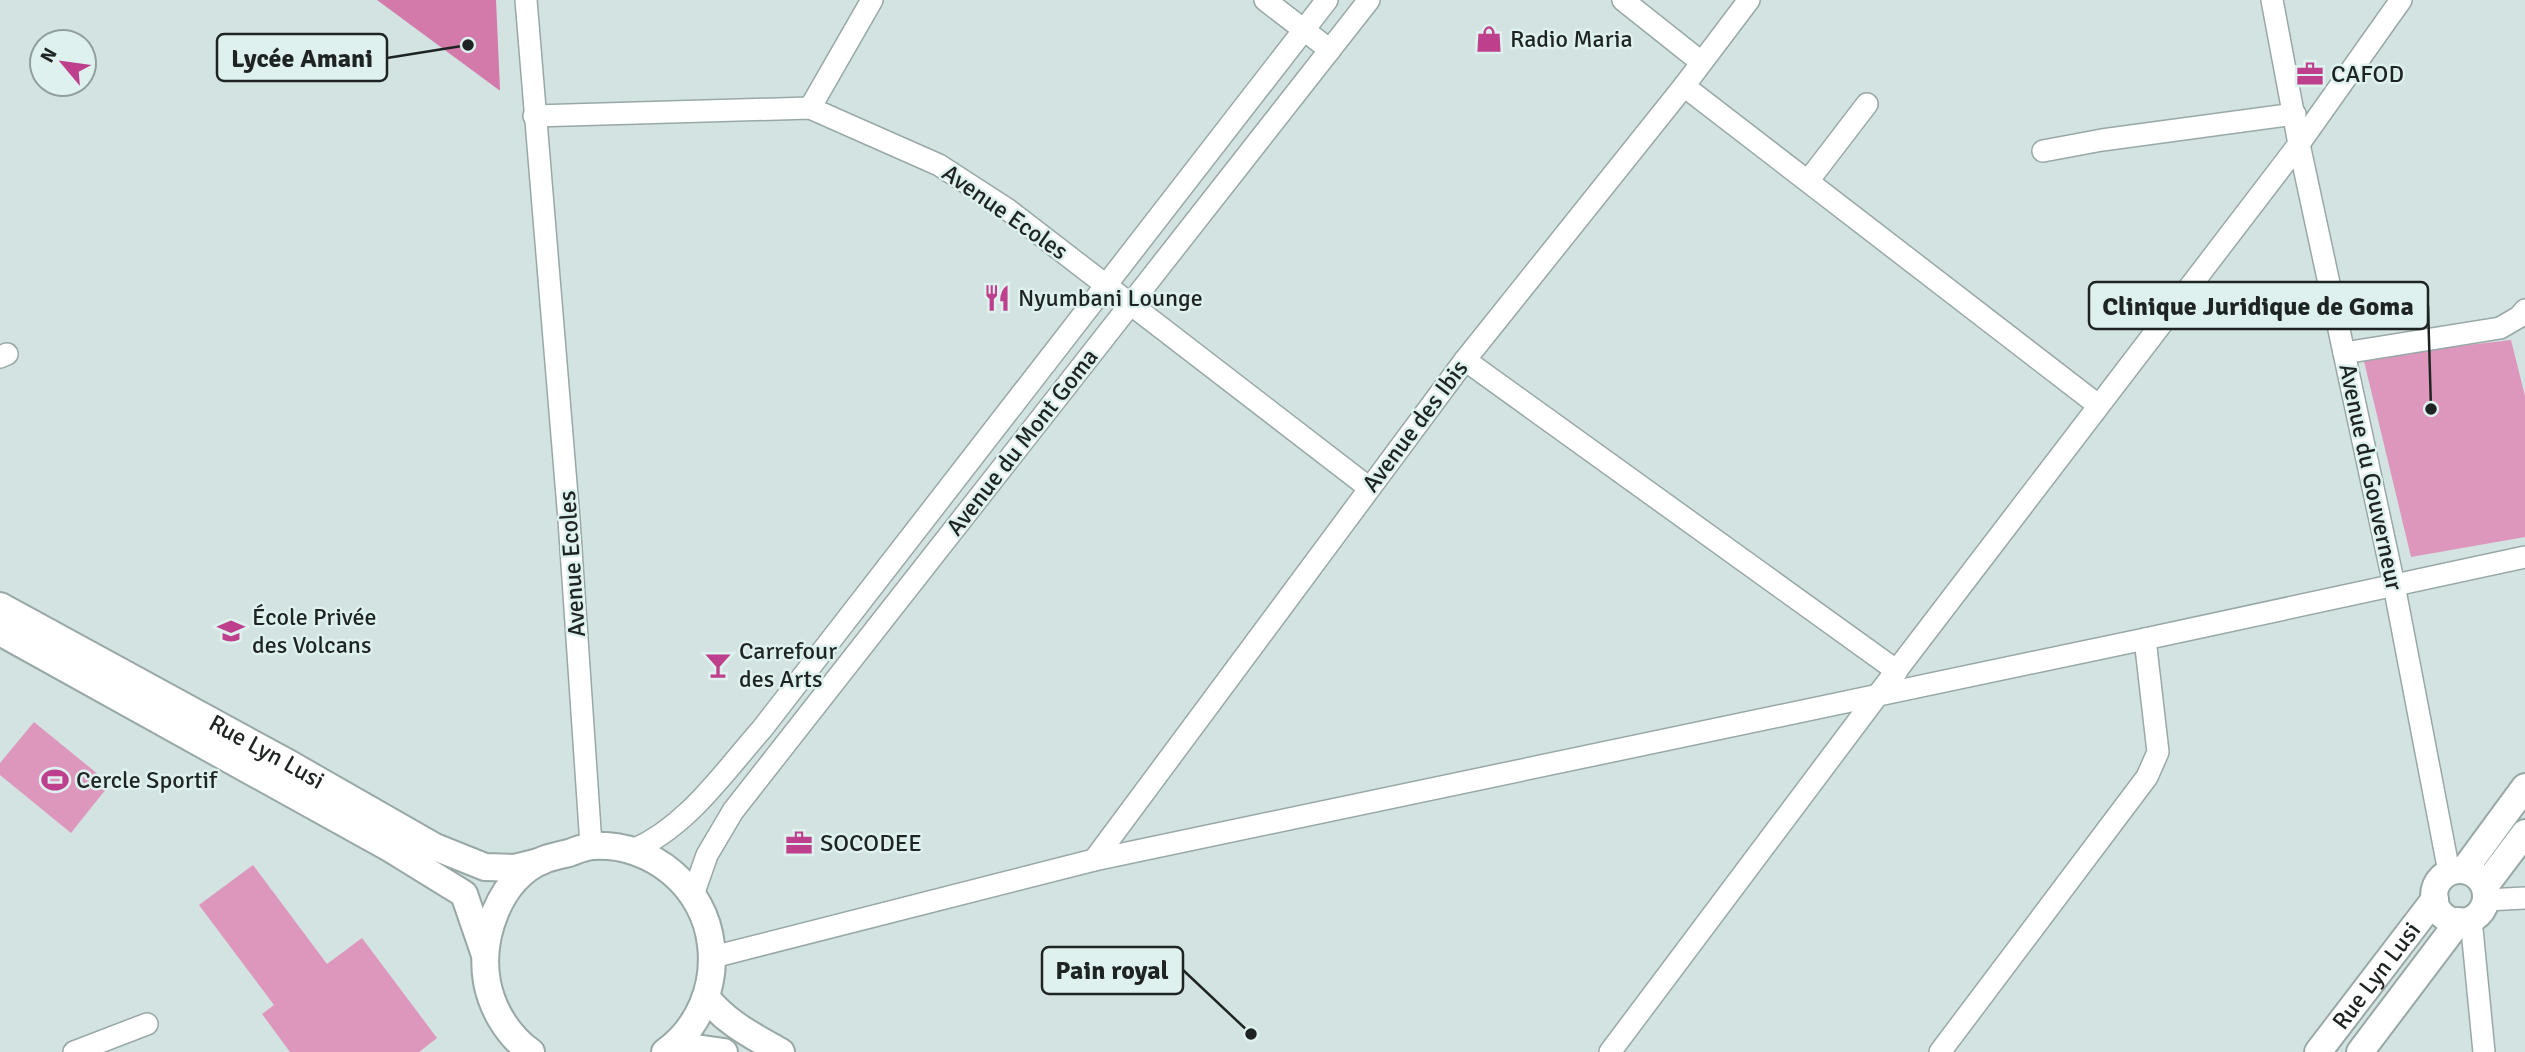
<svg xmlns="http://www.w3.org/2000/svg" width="2525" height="1052" viewBox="0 0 2525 1052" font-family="Signika,sans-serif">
<rect width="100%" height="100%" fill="#d2e3e1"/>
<!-- green -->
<g fill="#de97bc">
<polygon points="2511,340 2525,396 2525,537 2411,557 2363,357"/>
<polygon points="34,722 110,784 71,833 0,775 0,763"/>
<polygon points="253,865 327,964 362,938 437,1038 419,1052 290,1052 262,1014 274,1005 199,905"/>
</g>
<!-- forest -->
<polygon fill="#d37aaa" points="377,0 496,0 500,90 499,90"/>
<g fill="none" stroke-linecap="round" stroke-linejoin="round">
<defs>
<g id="minor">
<polyline points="526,0 569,520 591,845"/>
<polyline points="1265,0 1330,50"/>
<polyline points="1623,0 1701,62"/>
<polyline points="2272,0 2299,144 2394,585 2449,872"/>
<polyline points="1684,86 2098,405"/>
<polyline points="810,108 872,0"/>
<polyline points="534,116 810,108 939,165 1007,209 1368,487"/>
<polyline points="2043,151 2102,140 2295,114"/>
<polyline points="1808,181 1867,104"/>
<polyline points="2344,353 2500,328 2519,317 2525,310"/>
<polyline points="0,357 7,354"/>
<polyline points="1465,360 1897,671"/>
<path d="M633,850C687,827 724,772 762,729L1327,0"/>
<polyline points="1094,860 1465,360 1684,86 1749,0"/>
<polyline points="693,895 707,855 733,811 1369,0"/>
<polyline points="2486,900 2525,898"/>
<polyline points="2471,919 2484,1052"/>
<polyline points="713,957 1094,860 2145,639 2525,557"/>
<polyline points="74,1052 147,1024"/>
<polyline points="1610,1052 1877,696 2299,144 2401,0"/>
<polyline points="1940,1052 2147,777 2158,752 2145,639"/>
</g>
<g id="major">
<path id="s1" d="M0,606L288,763L435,847L485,867L514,868L542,861"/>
<polyline points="0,632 391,849 464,894 485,955"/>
<polyline points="2464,870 2525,787"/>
<circle cx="2460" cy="896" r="26"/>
<polyline points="2485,886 2525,833"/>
<path d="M706,997C726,1023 753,1036 781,1052"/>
<polyline points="669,1050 696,1048 724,1052"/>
<path d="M531,1052C508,1036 492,1009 487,982C479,938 499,879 543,860C551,857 560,855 569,853C577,850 586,846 594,846C652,843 705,887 711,945C716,986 699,1028 665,1052"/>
<path id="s2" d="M2318,1052L2435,899"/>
<polyline points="2360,1052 2459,921"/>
</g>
</defs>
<!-- minor casing -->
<use href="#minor" stroke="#98a8a6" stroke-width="24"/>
<!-- major casing -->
<use href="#major" stroke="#98a8a6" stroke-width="30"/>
<!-- minor -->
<use href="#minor" stroke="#fff" stroke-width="21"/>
<!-- major -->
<use href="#major" stroke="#fff" stroke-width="26"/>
</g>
<!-- icons -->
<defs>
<symbol id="shop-bare" viewBox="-9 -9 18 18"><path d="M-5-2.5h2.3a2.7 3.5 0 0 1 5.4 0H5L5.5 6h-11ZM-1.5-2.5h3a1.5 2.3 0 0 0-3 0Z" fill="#be3f8c" stroke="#dff1ee" stroke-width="2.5" paint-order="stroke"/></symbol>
<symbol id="office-bare" viewBox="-9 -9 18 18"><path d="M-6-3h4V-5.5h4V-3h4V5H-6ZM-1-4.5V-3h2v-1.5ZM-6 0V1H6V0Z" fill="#be3f8c" stroke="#dff1ee" stroke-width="2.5" paint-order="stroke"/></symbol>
<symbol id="restaurant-bare" viewBox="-9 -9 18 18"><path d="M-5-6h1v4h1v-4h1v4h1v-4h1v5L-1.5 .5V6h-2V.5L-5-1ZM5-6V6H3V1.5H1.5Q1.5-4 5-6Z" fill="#be3f8c" stroke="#dff1ee" stroke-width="2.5" paint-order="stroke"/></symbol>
<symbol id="school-bare" viewBox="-9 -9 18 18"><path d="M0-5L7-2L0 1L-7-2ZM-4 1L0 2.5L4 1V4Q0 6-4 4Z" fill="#be3f8c" stroke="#dff1ee" stroke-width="2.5" paint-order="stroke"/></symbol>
<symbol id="bar-bare" viewBox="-9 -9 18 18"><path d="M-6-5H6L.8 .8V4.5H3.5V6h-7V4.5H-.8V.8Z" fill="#be3f8c" stroke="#dff1ee" stroke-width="2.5" paint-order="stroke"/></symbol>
<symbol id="stadium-bare" viewBox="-9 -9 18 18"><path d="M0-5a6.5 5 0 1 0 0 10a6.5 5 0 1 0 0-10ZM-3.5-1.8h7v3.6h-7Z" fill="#be3f8c" stroke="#dff1ee" stroke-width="2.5" paint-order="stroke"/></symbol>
</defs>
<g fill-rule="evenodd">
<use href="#shop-bare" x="1470" y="20" width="38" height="38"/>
<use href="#office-bare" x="2291" y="55" width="38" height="38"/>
<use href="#restaurant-bare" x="978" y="279" width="38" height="38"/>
<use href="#school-bare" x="212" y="612" width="38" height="38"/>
<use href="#bar-bare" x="699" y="646" width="38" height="38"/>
<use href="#stadium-bare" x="36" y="761" width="38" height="38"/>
<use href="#office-bare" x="780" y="824" width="38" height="38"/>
</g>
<g text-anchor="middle" stroke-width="5" stroke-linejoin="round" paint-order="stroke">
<!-- poi labels -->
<g font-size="24" fill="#1e2423" stroke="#dff1ee" text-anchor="start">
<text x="1510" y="47">Radio Maria</text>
<text x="2331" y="82">CAFOD</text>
<text x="1018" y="306">Nyumbani Lounge</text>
<text x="252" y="625">École Privée<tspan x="252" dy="28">des Volcans</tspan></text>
<text x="739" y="659">Carrefour<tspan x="739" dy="28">des Arts</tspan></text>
<text x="76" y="788">Cercle Sportif</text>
<text x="820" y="851">SOCODEE</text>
</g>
<!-- street labels -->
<g font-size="24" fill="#1e2423" stroke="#dff1ee">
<text transform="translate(1005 212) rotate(35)" y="8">Avenue Ecoles</text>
<text transform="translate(1415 426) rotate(-53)" y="8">Avenue des Ibis</text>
<text transform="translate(1022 442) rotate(-52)" y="8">Avenue du Mont Goma</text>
<text transform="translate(2371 477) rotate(78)" y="8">Avenue du Gouverneur</text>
<text transform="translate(572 564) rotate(-94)" y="8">Avenue Ecoles</text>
<text dy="8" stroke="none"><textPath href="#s1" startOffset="304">Rue Lyn Lusi</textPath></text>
<text dy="8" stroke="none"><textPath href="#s2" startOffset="96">Rue Lyn Lusi</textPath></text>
</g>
</g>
<!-- callouts -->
<path fill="none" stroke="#1e2423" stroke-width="2.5" d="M468 45L387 58M2431 409L2428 306M1251 1034L1183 970"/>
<g fill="#1e2423" stroke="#dff1ee" stroke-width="2.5">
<circle cx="468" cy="45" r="7"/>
<circle cx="2431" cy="409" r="7"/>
<circle cx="1251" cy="1034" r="7"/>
</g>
<g fill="#dff1ee" stroke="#1e2423" stroke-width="2.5">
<rect x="217" y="34" width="170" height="47" rx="7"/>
<rect x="2089" y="282" width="339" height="47" rx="7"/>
<rect x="1042" y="947" width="141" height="47" rx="7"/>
</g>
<g font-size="26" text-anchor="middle" font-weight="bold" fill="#1e2423">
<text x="302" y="67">Lycée Amani</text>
<text x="2258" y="315">Clinique Juridique de Goma</text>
<text x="1112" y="979">Pain royal</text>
</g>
<!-- north arrow -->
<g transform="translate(63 63) rotate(299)"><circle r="33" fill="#dff1ee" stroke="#929f9d" stroke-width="2"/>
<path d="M0-5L12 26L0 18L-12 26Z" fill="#be3f8c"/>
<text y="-10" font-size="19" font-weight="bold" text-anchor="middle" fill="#1e2423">N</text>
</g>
</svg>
